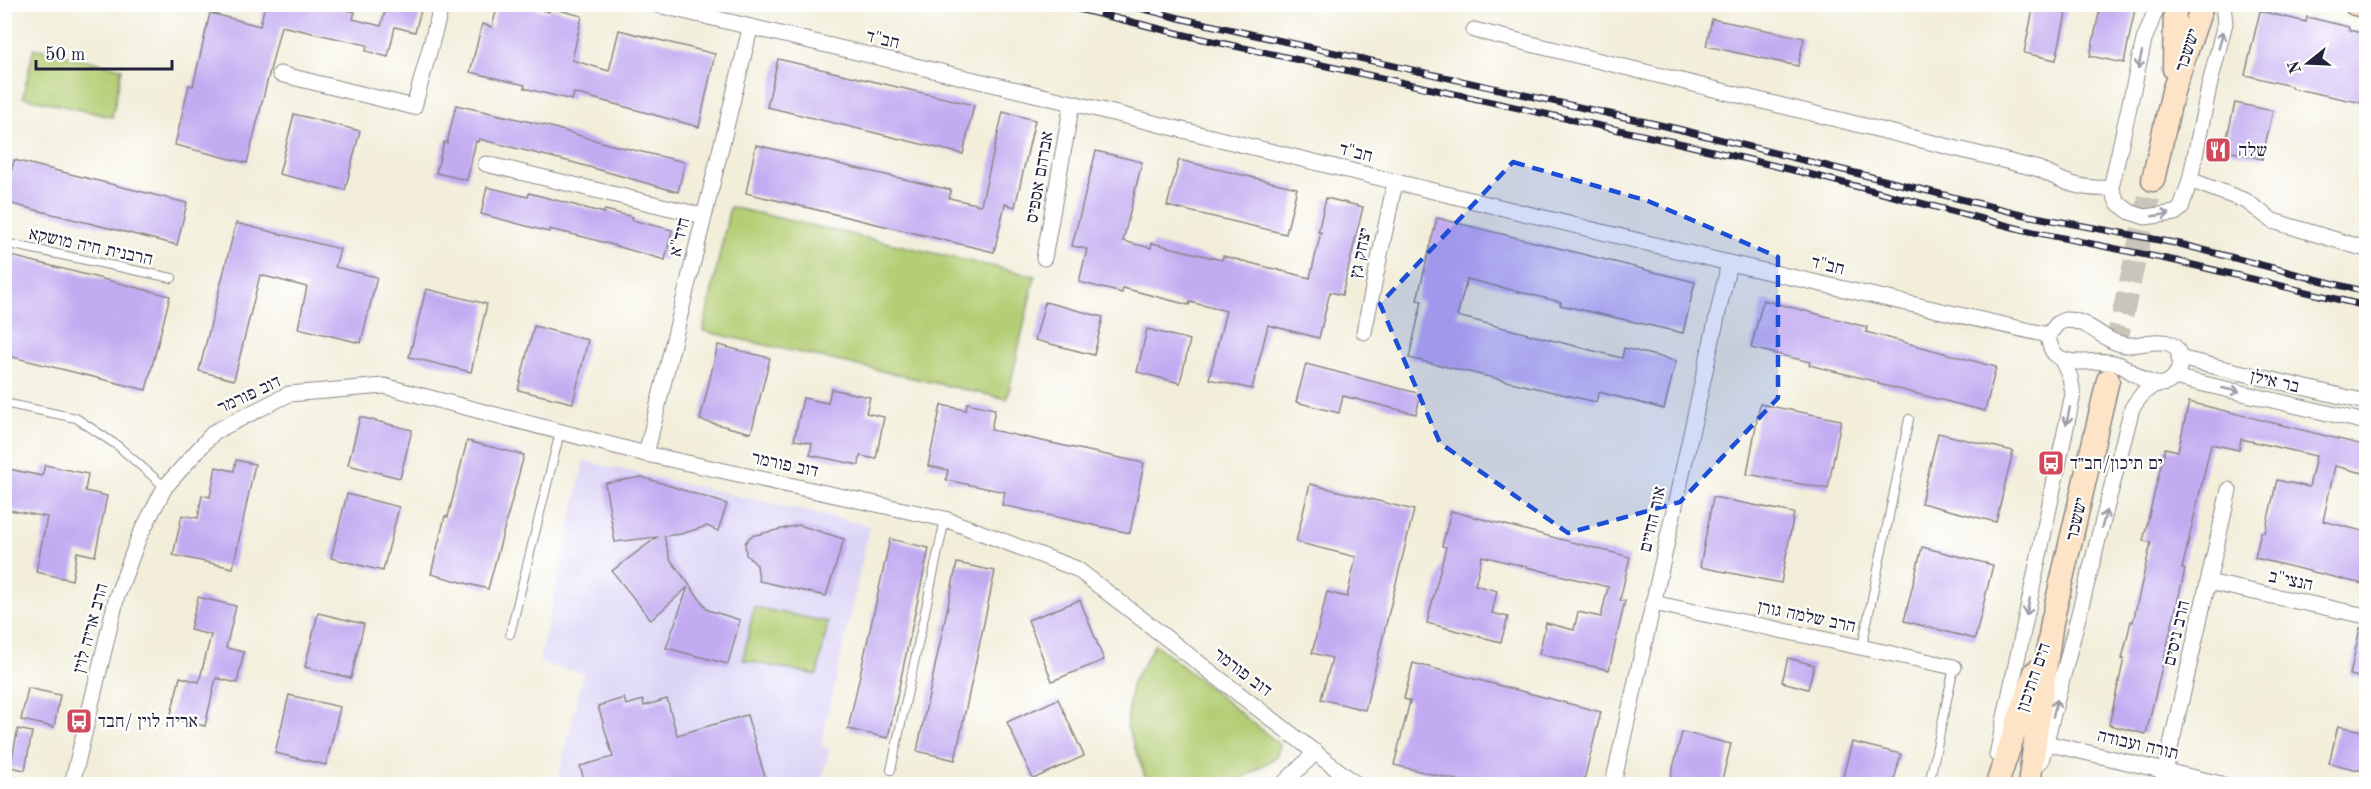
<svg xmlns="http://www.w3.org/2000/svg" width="2371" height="789" viewBox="0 0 2371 789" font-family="'Old Standard TT','Frank Ruhl Libre',serif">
<rect width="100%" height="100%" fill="#fff"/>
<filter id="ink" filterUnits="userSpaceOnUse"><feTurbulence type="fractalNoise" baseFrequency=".0167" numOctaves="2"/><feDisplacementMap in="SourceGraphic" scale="12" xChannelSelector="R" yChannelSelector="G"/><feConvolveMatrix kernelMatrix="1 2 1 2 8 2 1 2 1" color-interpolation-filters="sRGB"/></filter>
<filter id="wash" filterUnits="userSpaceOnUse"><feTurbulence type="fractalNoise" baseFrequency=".008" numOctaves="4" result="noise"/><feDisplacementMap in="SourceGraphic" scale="24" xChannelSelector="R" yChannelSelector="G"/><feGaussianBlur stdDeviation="1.35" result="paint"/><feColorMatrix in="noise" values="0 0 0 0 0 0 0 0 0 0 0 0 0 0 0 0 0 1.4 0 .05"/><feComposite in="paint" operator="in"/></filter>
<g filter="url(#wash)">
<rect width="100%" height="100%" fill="#f2eeda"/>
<!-- built -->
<polygon fill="#dcd5f6" points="584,461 870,526 821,746 830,748 821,784 557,784 583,673 539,663"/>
<!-- green -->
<g fill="#b4ce74" stroke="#6b7858" stroke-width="1.5">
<polygon points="34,48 122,68 112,117 23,97"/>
<polygon points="730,207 1035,276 1007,399 703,331"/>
<polygon points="754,607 828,622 817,675 743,660"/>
<polygon points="1155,644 1280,745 1276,757 1234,784 1148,784 1127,726 1131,685"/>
</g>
<g id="blocks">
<!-- building -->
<g fill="#c2abf1">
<polygon points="265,4 313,4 333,10 334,7 355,12 353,19 381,26 387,4 400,4 421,10 415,32 395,27 388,57 366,51 367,45 281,26 247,163 175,145 189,85 193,86 210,13 260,26"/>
<polygon points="498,4 519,4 549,12 550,8 582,16 572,60 609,71 619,30 715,54 699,127 574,93 572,100 524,88 525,85 470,72 482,24 492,27"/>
<polygon points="2034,4 2068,4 2056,60 2024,53"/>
<polygon points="2101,4 2136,4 2124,63 2090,56"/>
<polygon points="2260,11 2306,22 2307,17 2349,27 2349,30 2367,34 2367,104 2291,88 2291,86 2245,75"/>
<polygon points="1712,19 1804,38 1798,66 1706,46"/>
<polygon points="778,59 974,105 963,154 767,107"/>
<polygon points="2235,103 2273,111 2262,159 2224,150"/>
<polygon points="456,105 544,125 608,144 685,162 678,192 575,163 479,139 478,142 476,141 467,180 436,173 444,142 447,143"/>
<polygon points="1003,112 1035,120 1015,207 1005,204 994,252 746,193 756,145 951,190 949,198 981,205"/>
<polygon points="294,114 360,131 345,190 279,174"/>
<polygon points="1096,151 1142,162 1123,241 1151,248 1152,243 1222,260 1223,256 1310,278 1321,232 1318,232 1326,198 1363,207 1342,295 1330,292 1319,338 1268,325 1252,389 1209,379 1226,311 1190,302 1189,305 1123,288 1122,293 1079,282 1087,249 1072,246"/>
<polygon points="14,160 187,203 177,245 4,202"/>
<polygon points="1179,160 1297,188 1286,234 1167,206"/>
<polygon points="487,187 528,197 529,193 604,213 605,210 633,217 632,220 672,230 665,260 588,238 549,229 549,232 481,214"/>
<polygon points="1437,218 1695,282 1683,333 1560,305 1561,302 1467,279 1457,316 1622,358 1624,348 1676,361 1664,409 1599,392 1596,402 1409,358 1422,301 1417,300"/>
<polygon points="236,223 340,249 335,267 377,277 361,343 298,328 307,287 260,275 234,380 199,371"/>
<polygon points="4,254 170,296 146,390 4,355"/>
<polygon points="426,289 487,304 471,372 409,357"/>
<polygon points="1763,300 1867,327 1866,332 1996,367 1985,411 1878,384 1878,382 1809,365 1810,362 1751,348"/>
<polygon points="1045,302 1103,317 1094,355 1035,340"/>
<polygon points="534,326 588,340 573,403 518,390"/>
<polygon points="1147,329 1190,340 1180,383 1137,372"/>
<polygon points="718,345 770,358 751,433 700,420"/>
<polygon points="1306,364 1421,394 1416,414 1343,396 1339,413 1296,402"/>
<polygon points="831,389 870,397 866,413 884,417 876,459 860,456 859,465 810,455 812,443 794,440 803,398 828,403"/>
<polygon points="2189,402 2367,446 2367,474 2335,466 2323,521 2367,532 2367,585 2255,558 2261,532 2265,532 2277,480 2309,487 2316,456 2241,439 2239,450 2211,444 2182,569 2185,570 2146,734 2109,725 2124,659 2122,659 2131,621 2133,622 2151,542 2143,541 2165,448 2178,451"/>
<polygon points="967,403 995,409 991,430 1144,463 1130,533 1002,505 1005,492 946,480 948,470 928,466 941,405 966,410"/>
<polygon points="1760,404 1841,420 1828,489 1747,474"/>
<polygon points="360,417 412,430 400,478 348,465"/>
<polygon points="1938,433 2013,451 1996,522 1921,503"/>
<polygon points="467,441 524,455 488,589 431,574 445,516 448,517"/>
<polygon points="236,460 255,464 233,568 173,555 182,515 198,518 202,495 210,497 216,467 234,471"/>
<polygon points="45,465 88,474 85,491 107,496 95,556 77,552 72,580 36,572 47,517 4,509 4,468 42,476"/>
<polygon points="642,477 727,504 718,531 707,526 681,534 664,536 670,559 708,610 740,620 728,664 666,648 688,587 651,620 612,571 657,537 615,542 605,483"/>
<polygon points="1310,484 1414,510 1365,710 1321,699 1332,658 1312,653 1327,592 1347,597 1356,557 1296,542"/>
<polygon points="347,494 399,507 383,571 331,558"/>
<polygon points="1713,497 1794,513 1781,583 1700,567"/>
<polygon points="1451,511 1630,557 1620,600 1625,601 1609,670 1539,654 1546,623 1574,630 1578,612 1601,617 1608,587 1482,556 1475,585 1497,591 1492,613 1508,617 1501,642 1427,623 1446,547 1442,546"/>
<polygon points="799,525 844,539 826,596 759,581 757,565 746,555 745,543 751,536"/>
<polygon points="890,539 929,548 888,738 848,729"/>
<polygon points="1922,547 1993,565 1975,639 1904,621"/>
<polygon points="957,563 995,571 955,760 917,751"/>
<polygon points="198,597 236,606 226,648 244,652 237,683 216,678 205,726 170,718 180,677 199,682 211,635 190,630"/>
<polygon points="1080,600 1104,660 1052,681 1028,620"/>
<polygon points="318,613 364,624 351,678 305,667"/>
<polygon points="2360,628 2367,629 2367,679 2350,675"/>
<polygon points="1788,658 1814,665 1808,689 1782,682"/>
<polygon points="1413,663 1601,712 1583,784 1473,784 1394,765 1410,701 1404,699"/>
<polygon points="28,688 60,695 54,727 21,720"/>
<polygon points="289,695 340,707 326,765 275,753"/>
<polygon points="624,698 626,705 643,700 644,706 667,699 677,735 747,715 767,784 585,784 580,766 613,757 598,706"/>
<polygon points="1058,699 1084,756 1033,779 1007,722"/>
<polygon points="2338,726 2367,732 2367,772 2329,763"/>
<polygon points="18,729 32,732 25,770 10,767"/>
<polygon points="1682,732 1731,744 1721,784 1669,784"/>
<polygon points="1852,742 1901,754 1893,784 1841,784"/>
</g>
</g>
</g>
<g filter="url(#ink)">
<use href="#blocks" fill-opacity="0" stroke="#8a888a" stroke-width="1.5"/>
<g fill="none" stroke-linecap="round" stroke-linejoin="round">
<!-- secondary-tunnel -->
<polyline stroke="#c8c5ba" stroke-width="22" stroke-dasharray="22 11" stroke-linecap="butt" points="2108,380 2153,180"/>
<defs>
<g id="lane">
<polyline points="4,243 172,278"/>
<polyline points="4,403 76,418 118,446 165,487"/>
<polyline points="510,634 560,432"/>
<polyline points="1862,647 1909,419"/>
<polyline points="891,770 945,519"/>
<polyline points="1929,784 1954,667"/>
</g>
<g id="street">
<polyline points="654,4 1072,103 1729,263 2048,335"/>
<polyline points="2158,4 2144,40 2111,188 2118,203 2130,212 2145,217 2175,213 2181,208 2190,180 2209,87 2225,23 2223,4"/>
<path d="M1474,30L2039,169C2065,183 2081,190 2111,188"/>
<polyline points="280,74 414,107 442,4"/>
<polyline points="486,164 704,216"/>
<polyline points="2190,180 2246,201 2273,221 2366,249"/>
<polyline points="1044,258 1072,103"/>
<path d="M2065,320C2090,319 2103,343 2127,345C2140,346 2155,339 2168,343C2187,349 2182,380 2163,384C2146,387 2133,370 2118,364C2099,357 2075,367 2060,358C2051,353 2049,344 2048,335L2058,323Z"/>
<polyline points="1364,332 1395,182"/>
<polyline points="2179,358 2366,402"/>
<polyline points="2174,377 2366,422"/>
<polyline points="646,454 750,29"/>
<polyline points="2208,582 2366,616"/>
<polyline points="1653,603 1954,667"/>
<polyline points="2046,743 2221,784"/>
<polyline points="1997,755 2073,394 2070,377 2062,360"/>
<polyline points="2041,761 2132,408 2143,393 2155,384"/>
<polyline points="72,784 117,596 139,537 165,487 214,432 289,394 384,386 646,454 945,519 1077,569 1356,784"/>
<polyline points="1283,784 1316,752"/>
<polyline points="1613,784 1729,263"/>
<polyline points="2162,784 2229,490"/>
</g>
<g id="secondary">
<polyline points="2355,4 2366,7"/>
<polyline points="2174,69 2175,4"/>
<polyline points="2153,180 2173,91 2201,9"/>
<polyline points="1997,784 2035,672"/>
<polyline points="2029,784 2052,622 2108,380"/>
</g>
</defs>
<!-- lane casing -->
<use href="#lane" stroke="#8a888a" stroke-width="10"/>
<!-- street casing -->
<use href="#street" stroke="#8a888a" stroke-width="17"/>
<!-- secondary casing -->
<use href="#secondary" stroke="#8a888a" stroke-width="25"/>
<!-- lane -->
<use href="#lane" stroke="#fff" stroke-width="8"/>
<!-- street -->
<use href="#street" stroke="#fff" stroke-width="15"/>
<!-- secondary -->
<use href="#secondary" stroke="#fee4c6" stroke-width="22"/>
<defs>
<g id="rail">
<polyline points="1058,4 1189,36 1683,144 1805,173 2024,230 2176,261 2366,306"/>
<polyline points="1125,4 1183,19 1678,129 2025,215 2180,244 2366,292"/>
</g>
</defs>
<!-- rail casing -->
<use href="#rail" stroke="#22223b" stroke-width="7"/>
<!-- rail -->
<use href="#rail" stroke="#fff" stroke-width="4.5" stroke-dasharray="14" stroke-linecap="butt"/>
</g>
<!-- one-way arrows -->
<defs><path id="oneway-shaft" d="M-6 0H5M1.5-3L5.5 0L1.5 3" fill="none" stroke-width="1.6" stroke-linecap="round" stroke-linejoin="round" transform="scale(1.5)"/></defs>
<g stroke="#9c9ca7">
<use href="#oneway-shaft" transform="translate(2221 40) rotate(-75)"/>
<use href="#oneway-shaft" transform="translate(2140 60) rotate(103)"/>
<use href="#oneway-shaft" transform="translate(2161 215) rotate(-8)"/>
<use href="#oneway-shaft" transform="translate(2231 390) rotate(13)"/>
<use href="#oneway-shaft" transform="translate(2068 416) rotate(102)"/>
<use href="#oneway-shaft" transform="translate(2104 519) rotate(-76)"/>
<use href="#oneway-shaft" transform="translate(2028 607) rotate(102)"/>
<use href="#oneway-shaft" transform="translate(2055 708) rotate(-76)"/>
</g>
</g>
<!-- marked area -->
<path fill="#1d4ed8" fill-opacity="0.2" stroke="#1d4ed8" stroke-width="4.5" stroke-dasharray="12 8" stroke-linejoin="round" d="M1513,162L1648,201L1778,257V398L1680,502L1568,533L1440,443L1380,304Z"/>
<!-- icons -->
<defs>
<symbol id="restaurant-square" viewBox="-11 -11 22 22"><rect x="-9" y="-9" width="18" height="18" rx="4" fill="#d1495b" stroke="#fff"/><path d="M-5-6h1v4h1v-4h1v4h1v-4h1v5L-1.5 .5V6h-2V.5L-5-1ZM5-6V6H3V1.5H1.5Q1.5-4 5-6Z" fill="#fff"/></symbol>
<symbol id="bus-square" viewBox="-11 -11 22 22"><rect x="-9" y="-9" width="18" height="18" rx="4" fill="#d1495b" stroke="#fff"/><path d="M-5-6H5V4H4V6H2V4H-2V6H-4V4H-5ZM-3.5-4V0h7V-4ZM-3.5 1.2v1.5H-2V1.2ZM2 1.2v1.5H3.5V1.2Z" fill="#fff"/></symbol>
</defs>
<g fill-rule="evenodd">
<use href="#restaurant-square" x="2203" y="135" width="30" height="30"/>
<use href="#bus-square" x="2036" y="448" width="30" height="30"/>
<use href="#bus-square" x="64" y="706" width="30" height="30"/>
</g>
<g text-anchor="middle" stroke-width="4.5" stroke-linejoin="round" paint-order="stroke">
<!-- street labels -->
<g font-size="18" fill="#22223b" stroke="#fff">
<text transform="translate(883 39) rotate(13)" y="6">חב"ד</text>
<text transform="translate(2187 50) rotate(-72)" y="6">יששכר</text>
<text transform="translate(1356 152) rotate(14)" y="6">חב"ד</text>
<text transform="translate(1039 177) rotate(-80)" y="6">אברהם אספיס</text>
<text transform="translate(679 237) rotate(-76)" y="6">חיד"א</text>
<text transform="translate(91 246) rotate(12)" y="6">הרבנית חיה מושקא</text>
<text transform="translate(1360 253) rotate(-78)" y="6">יצחק גץ</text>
<text transform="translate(1828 265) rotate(13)" y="6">חב"ד</text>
<text transform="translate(2275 381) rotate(13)" y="6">בר אילן</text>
<text transform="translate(249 394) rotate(-25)" y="6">דוב פורמר</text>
<text transform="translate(785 464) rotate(12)" y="6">דוב פורמר</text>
<text transform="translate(1652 519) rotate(-77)" y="6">אור החיים</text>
<text transform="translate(2076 519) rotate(-77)" y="6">יששכר</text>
<text transform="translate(2291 580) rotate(12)" y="6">הנצי"ב</text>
<text transform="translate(1807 616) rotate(12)" y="6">הרב שלמה גורן</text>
<text transform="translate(90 628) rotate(-75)" y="6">הרב אריה לוין</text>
<text transform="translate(2176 633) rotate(-77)" y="6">הרב ניסים</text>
<text transform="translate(1243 672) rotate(37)" y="6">דוב פורמר</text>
<text transform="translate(2033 677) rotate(-71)" y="6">הים התיכון</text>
<text transform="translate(2138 744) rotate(13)" y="6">תורה ועבודה</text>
</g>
<!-- poi labels -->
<g font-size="18" fill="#22223b" stroke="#fff" text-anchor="start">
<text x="2238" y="156">שלה</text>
<text x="2070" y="469">ים תיכון/חב״ד</text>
<text x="98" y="727">אריה לוין /חבד</text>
</g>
</g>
<!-- margin -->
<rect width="2371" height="789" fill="none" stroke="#fff" stroke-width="24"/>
<!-- north arrow -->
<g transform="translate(2308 63) rotate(252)" stroke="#ffffff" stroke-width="4.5" paint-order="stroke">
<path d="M0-4.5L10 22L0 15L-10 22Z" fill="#22223b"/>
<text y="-9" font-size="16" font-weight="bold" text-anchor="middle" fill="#22223b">N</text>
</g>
<!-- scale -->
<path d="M36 60v9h136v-9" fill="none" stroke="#22223b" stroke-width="3"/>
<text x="45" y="60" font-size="18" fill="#22223b" stroke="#ffffff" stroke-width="4.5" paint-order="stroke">50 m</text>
</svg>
